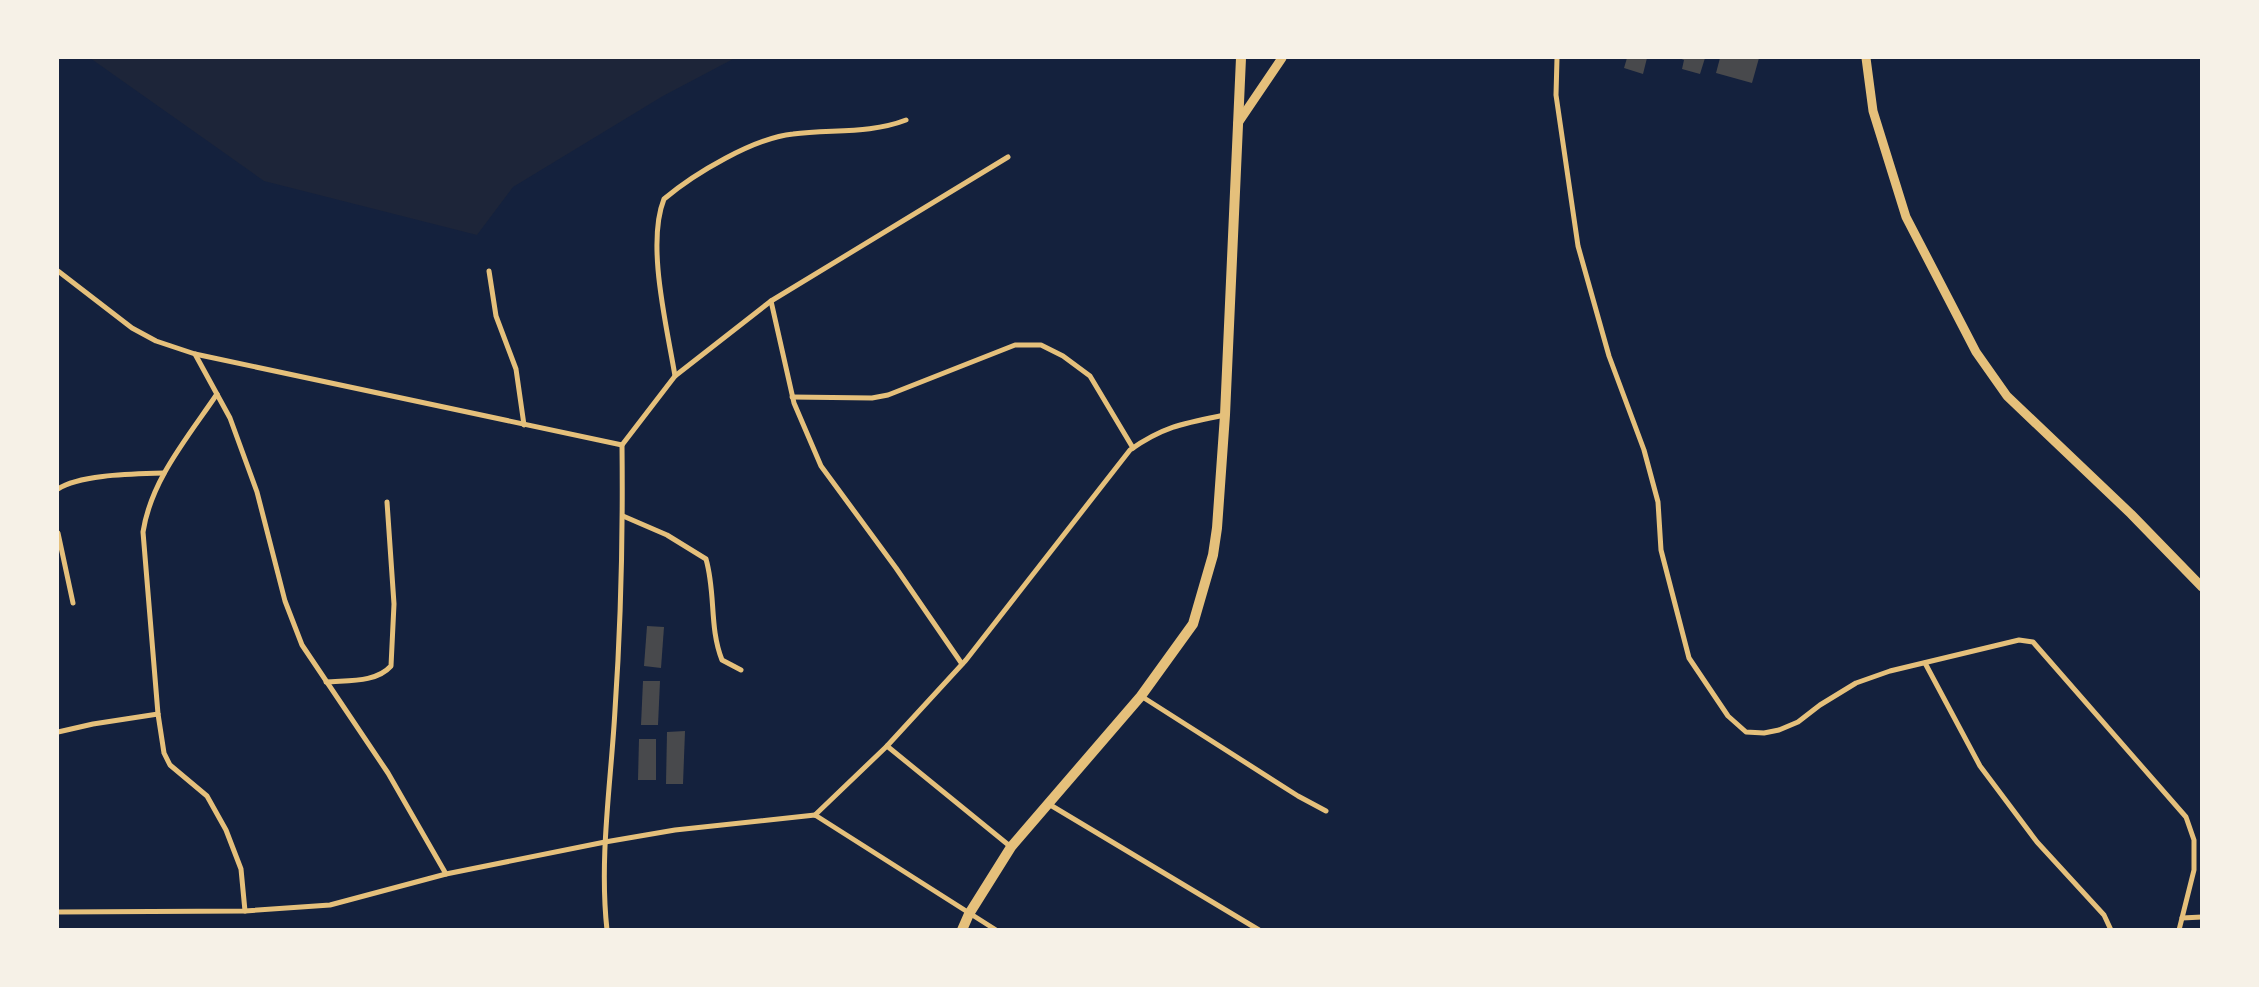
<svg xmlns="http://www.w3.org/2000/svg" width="2259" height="987" viewBox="0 0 2259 987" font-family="Quicksand,sans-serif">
<rect width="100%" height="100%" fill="#14213d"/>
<!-- green -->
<polygon fill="#1d2539" points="90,58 735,58 663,96 513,187 477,235 264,181"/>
<!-- building -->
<g fill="#48494c">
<polygon points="1627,58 1647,58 1643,74 1624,68"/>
<polygon points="1679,58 1705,58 1700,74 1682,69 1684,60"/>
<polygon points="1720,58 1759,58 1752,83 1716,73"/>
<polygon points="647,626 664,627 661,668 644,666"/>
<polygon points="643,681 660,681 658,725 641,725"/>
<polygon points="685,731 683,784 666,784 667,732"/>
<polygon points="639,739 656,739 656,780 638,780"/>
</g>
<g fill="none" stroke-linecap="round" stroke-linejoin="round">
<!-- minor -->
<g stroke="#e5c07b" stroke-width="5">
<polyline points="1557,58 1556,95 1578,246 1609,356 1644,450 1658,502 1661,550 1689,658 1728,716 1746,732 1764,733 1779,730 1798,722 1820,705 1856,683 1890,671 2019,640 2033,642 2186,817 2194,840 2194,870 2179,930"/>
<polyline points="58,271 132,328 156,341 195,354 622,445 675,376 771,301 1008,157"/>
<polyline points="489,271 496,316 516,369 524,425"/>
<polyline points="771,301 794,403 821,466 896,568 962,664"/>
<polyline points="195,354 230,418 257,492 285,601 302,645 388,773 446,874"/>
<path d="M675,376C667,327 646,244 664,199C695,173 754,138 793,134C830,129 870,134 906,120"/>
<path d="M217,394C188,437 151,480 143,532L158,714L164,753L170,765L207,796L226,830L241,869L245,911"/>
<polyline points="792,397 872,398 888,395 1015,345 1041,345 1063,356 1090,376 1133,448"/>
<path d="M58,489C80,474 136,474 164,473"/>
<path d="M623,516L667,535L706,559C716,594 709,627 722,660L741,670"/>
<polyline points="58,533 73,603"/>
<polyline points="1925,663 1980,766 2037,842 2104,915 2111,930"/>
<path d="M326,682C347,680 376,683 391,666L394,604L387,502"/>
<polyline points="1141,696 1298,796 1326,811"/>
<polyline points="58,732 93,724 158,714"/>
<polyline points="887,746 1011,847"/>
<polyline points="1047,803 1259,930"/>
<path d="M815,815L887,746L966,660L1130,450C1164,426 1185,423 1225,415"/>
<polyline points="58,912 245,911 330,905 446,874 605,842 675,830 815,815 996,930"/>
<polyline points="2182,918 2202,917"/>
<path d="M607,930C599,857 611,783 615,710C621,622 623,533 622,445"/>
</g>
<!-- tertiary -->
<g stroke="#e5c07b" stroke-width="9">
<polyline points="1866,58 1873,111 1906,217 1976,352 2007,396 2131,514 2202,587"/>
<polyline points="1238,123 1282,58"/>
</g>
<!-- secondary -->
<polyline stroke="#e5c07b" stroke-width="10" points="962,930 969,914 1011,847 1141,696 1193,624 1213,555 1217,528 1225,415 1241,58"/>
</g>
<!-- border -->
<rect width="2259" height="987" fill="none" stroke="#f6f1e7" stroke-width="118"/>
</svg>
